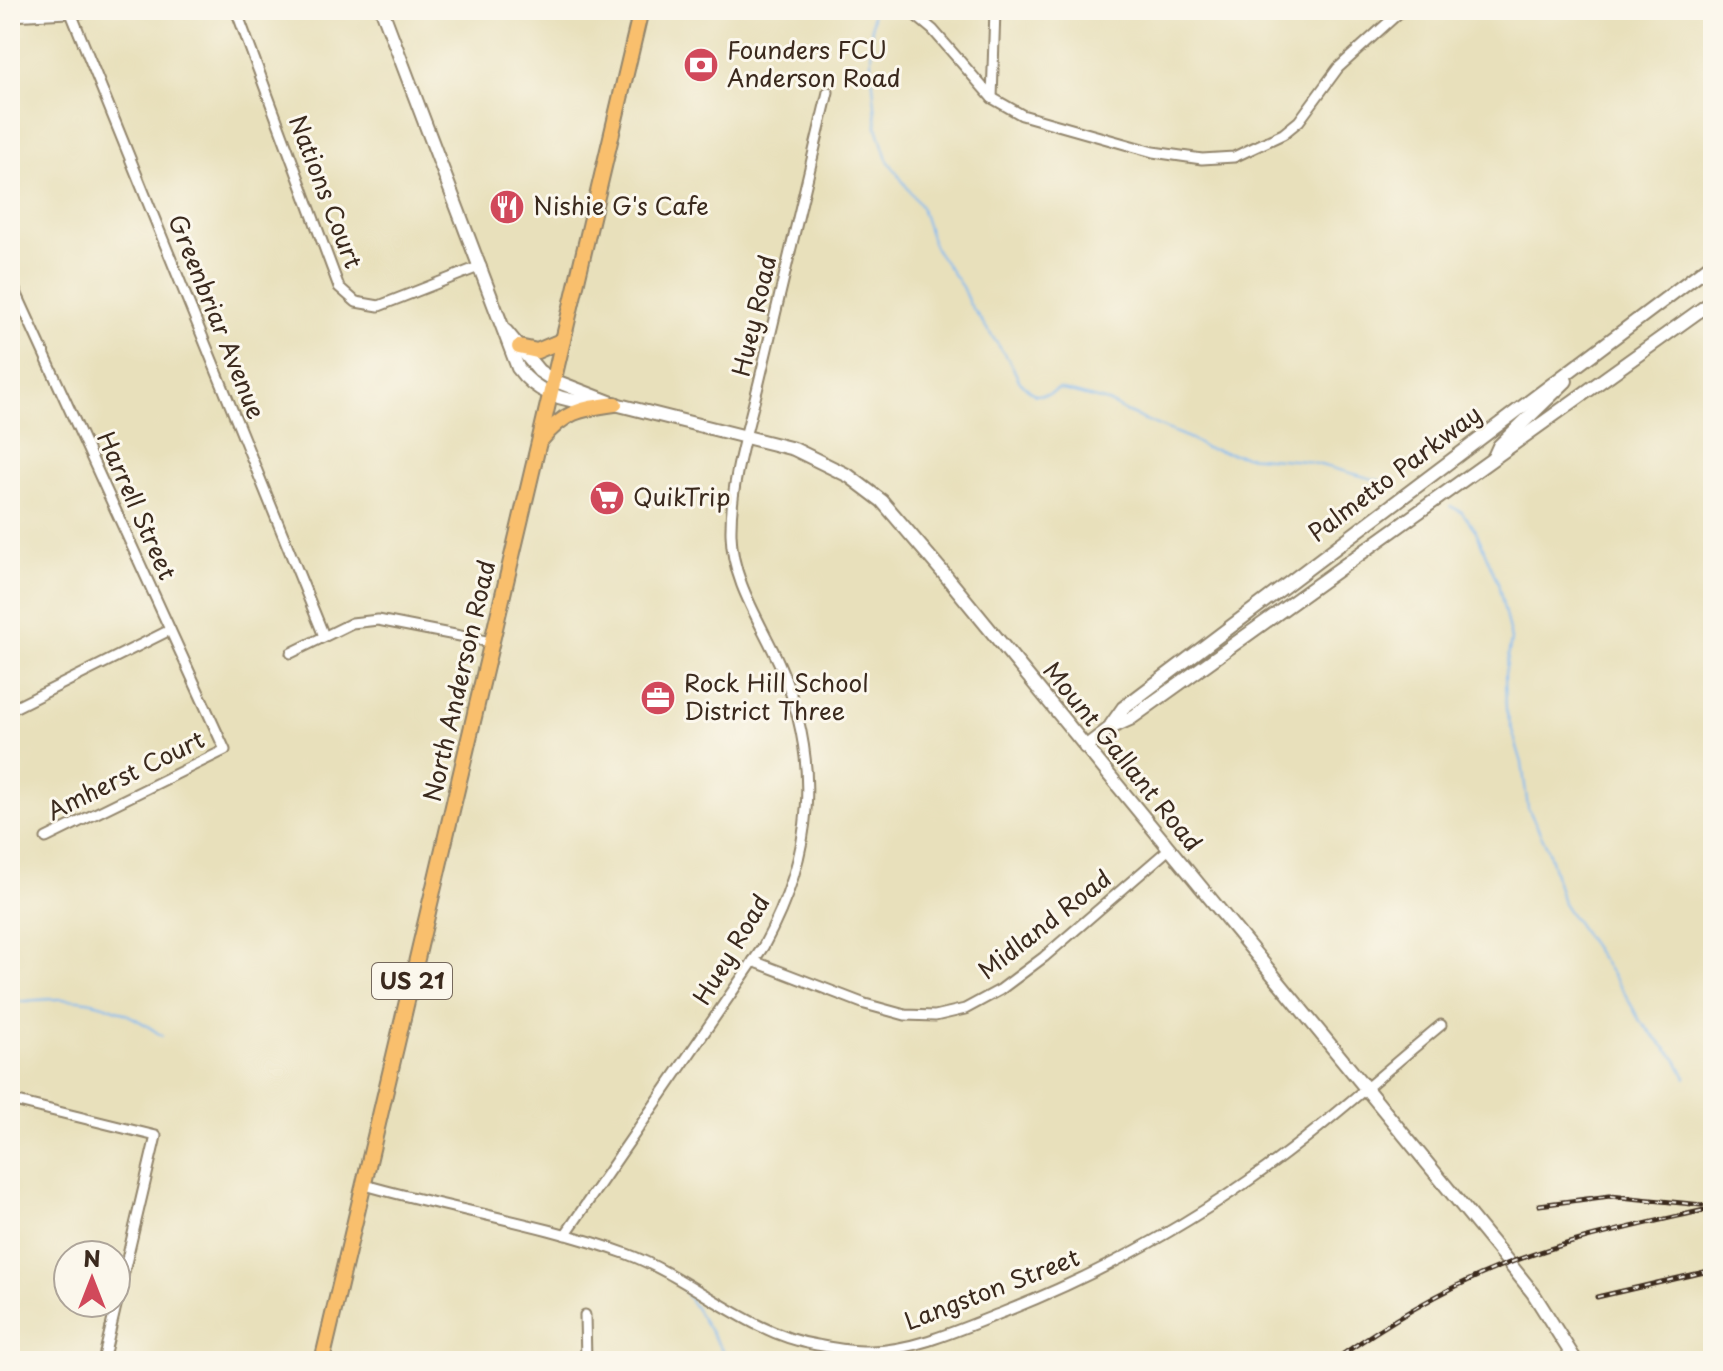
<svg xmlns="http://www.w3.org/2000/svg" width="1723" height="1371" viewBox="0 0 1723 1371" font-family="'Playpen Sans',sans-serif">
<rect width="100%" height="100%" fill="#fbf7ec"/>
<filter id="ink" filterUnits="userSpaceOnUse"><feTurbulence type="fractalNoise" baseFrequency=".0125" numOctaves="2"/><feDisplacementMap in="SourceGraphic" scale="16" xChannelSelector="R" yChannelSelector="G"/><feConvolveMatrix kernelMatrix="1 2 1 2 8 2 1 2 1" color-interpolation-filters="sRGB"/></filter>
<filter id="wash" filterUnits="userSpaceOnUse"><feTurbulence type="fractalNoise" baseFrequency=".006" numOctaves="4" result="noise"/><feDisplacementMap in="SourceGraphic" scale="32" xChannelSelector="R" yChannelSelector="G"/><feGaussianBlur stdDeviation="1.8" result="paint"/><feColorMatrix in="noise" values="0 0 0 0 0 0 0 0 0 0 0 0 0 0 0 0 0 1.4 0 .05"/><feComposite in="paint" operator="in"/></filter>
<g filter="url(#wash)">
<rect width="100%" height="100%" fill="#e8e0bb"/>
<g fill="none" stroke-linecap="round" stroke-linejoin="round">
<!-- stream -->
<g stroke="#81b9f1" stroke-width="2">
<polyline points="872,12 871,62 877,127 887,159 921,207 934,247 962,287 969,303 1010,362 1020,382 1035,395 1049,394 1059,389 1108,402 1128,413 1191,439 1205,448 1244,456 1305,461 1396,485"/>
<polyline points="1450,506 1462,512 1476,531 1498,583 1511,640 1505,674 1506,710 1522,763 1528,808 1548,849 1563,903 1625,994 1640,1021 1677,1060 1686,1078"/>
<path d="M10,1003C73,994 109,997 162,1036"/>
<polyline points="681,1286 729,1361"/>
</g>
</g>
</g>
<g filter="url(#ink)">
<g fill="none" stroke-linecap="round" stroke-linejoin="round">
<defs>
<g id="minor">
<polyline points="236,10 339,287 356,302 379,306 481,266"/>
<polyline points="909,10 933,30 992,98 1022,115 1153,152 1202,159 1234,157 1283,134 1299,121 1338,68 1402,10"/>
<polyline points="71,13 324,636"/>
<polyline points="10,16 126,10"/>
<polyline points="992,98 995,10"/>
<polyline points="10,279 225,750 46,838"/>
<polyline points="291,653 352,623 378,620 491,642"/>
<polyline points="10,710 170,630"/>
<polyline points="753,961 865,1004 905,1015 935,1016 965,1009 1000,990 1044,957 1169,849"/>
<polyline points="10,1100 156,1136 103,1361"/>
<path d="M365,1185C452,1210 542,1223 627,1254C692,1278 748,1334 817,1345C834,1348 854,1352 871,1351C916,1350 963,1328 1004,1312C1090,1278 1172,1234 1248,1181C1316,1134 1378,1077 1441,1025"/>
<path d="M565,1235L763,947C814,854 822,761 779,663C760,621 732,581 731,534C730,480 749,426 761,374C784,280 806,186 828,92"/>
<polyline points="585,1315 586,1361"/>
</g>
<g id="tertiary">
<path d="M382,10L518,368C536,394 566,402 597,403"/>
<polyline points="506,331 539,371 553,380 615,404 794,449 849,476 882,501 946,576 1509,1263 1533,1293 1576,1361"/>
<polyline points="1494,457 1499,446 1566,381"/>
<polyline points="1111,725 1123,708 1713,263"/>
<polyline points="1085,747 1110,728 1130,719 1713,301"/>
</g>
<g id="primary">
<polyline points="519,347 537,351 563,340"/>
<path d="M541,440C565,411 580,409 615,404"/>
<polyline points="322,1361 641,10"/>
</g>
</defs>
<!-- minor casing -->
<use href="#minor" stroke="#92856c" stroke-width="13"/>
<!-- tertiary casing -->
<use href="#tertiary" stroke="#92856c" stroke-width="16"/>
<!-- primary casing -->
<use href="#primary" stroke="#92856c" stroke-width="18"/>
<!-- minor -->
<use href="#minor" stroke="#fff" stroke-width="9"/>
<!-- tertiary -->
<use href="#tertiary" stroke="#fff" stroke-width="12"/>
<!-- primary -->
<use href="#primary" stroke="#f9bf6d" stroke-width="14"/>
<defs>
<g id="rail">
<polyline points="1539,1205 1610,1196 1702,1205"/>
<polyline points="1597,1297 1713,1270"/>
<path d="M1333,1361C1386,1324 1439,1291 1499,1267C1568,1239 1641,1225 1713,1208"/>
</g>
</defs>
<!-- rail casing -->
<use href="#rail" stroke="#3b2a1e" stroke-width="5"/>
<!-- rail -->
<use href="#rail" stroke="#fbf7ec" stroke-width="2" stroke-dasharray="6" stroke-linecap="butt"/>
</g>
</g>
<!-- icons -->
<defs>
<symbol id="bank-disc" viewBox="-11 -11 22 22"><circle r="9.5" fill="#d1495b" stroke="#fbf7ec"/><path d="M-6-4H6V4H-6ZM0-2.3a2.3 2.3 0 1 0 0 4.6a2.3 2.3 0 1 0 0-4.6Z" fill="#fff"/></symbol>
<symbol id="restaurant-disc" viewBox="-11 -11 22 22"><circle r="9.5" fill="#d1495b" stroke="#fbf7ec"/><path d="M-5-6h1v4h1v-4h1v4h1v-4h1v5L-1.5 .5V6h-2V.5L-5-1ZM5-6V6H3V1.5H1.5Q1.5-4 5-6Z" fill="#fff"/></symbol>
<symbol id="supermarket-disc" viewBox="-11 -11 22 22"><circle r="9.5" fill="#d1495b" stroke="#fbf7ec"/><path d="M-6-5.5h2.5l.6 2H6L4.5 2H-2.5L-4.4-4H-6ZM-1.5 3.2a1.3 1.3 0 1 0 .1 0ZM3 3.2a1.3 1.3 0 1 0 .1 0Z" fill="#fff"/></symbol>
<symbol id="office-disc" viewBox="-11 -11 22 22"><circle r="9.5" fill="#d1495b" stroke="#fbf7ec"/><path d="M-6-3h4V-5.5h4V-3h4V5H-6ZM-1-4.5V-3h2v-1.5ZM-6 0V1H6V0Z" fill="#fff"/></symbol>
</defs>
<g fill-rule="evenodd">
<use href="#bank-disc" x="681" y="45" width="40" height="40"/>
<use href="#restaurant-disc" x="487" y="187" width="40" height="40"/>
<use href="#supermarket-disc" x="587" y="478" width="40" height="40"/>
<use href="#office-disc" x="638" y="678" width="40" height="40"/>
</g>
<g text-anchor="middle" stroke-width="6" stroke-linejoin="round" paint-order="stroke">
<!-- shield labels -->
<rect fill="#fbf7ec" stroke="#75685c" stroke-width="2" x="372" y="963" width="80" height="36" rx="6"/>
<g font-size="22" font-weight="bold" fill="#3b2a1e">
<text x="412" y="989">US 21</text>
</g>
<!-- poi labels -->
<g font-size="24" fill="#3b2a1e" stroke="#fbf7ec" text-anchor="start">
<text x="727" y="59">Founders FCU<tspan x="727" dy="28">Anderson Road</tspan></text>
<text x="533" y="215">Nishie G's Cafe</text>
<text x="633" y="506">QuikTrip</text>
<text x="684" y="692">Rock Hill School<tspan x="684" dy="28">District Three</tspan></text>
</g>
<!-- street labels -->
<g font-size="24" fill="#3b2a1e" stroke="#fbf7ec">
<text transform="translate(325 192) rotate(69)" y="8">Nations Court</text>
<text transform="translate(755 316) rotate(-77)" y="8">Huey Road</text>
<text transform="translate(216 317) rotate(68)" y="8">Greenbriar Avenue</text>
<text transform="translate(1395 474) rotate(-37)" y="8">Palmetto Parkway</text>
<text transform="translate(136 506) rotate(66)" y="8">Harrell Street</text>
<text transform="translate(460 681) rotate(-77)" y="8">North Anderson Road</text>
<text transform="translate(1122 757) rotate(51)" y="8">Mount Gallant Road</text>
<text transform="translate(126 776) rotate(-26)" y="8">Amherst Court</text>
<text transform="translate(1045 925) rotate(-38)" y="8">Midland Road</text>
<text transform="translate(732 950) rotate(-59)" y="8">Huey Road</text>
<text transform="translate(992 1290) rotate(-21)" y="8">Langston Street</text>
</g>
</g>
<!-- margin -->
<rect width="1723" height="1371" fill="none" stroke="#fbf7ec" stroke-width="40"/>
<!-- north arrow -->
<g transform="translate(92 1279)"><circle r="38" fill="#fbf7ec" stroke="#aea59a" stroke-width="2"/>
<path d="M0-6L14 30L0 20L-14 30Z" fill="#d1495b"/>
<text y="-12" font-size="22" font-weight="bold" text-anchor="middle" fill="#3b2a1e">N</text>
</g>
</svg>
